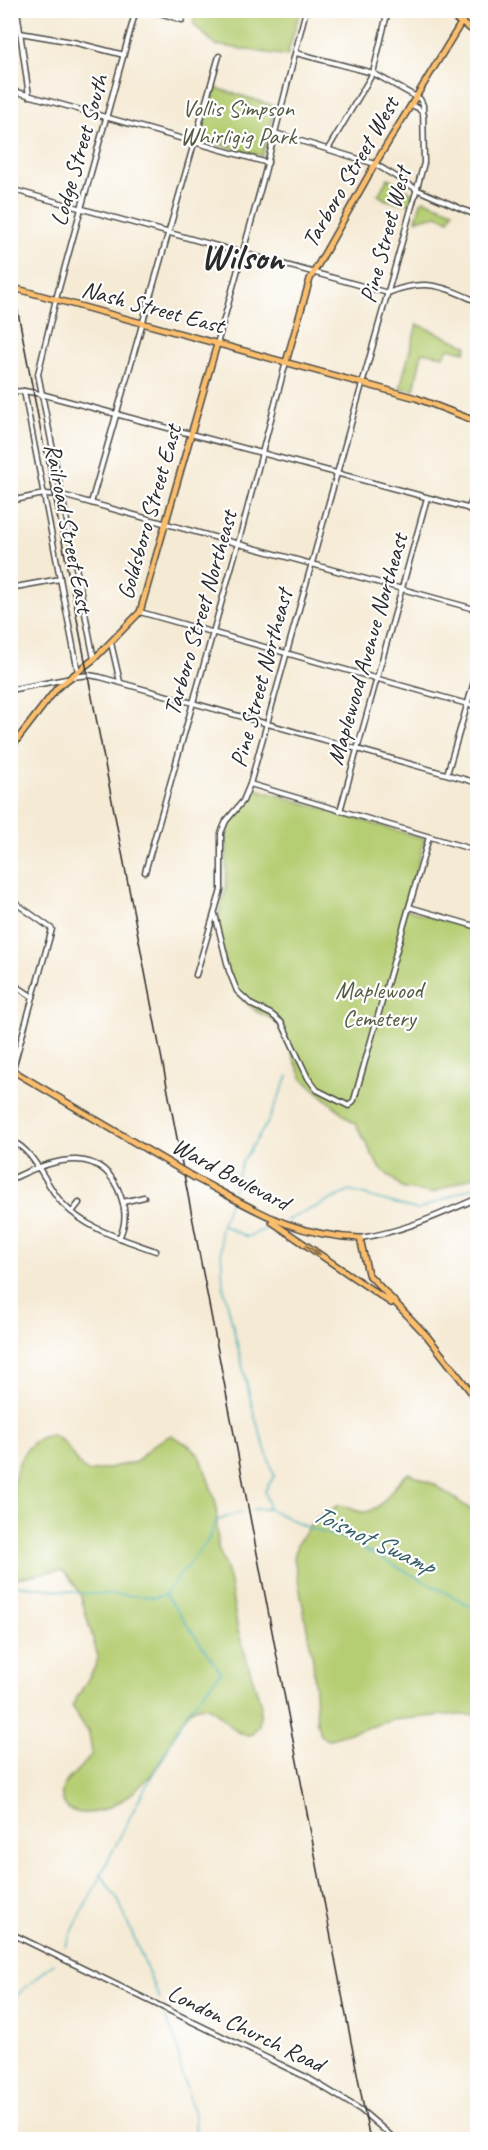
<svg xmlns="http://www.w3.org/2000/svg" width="488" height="2150" viewBox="0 0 488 2150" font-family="Caveat,sans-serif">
<rect width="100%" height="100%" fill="#fff"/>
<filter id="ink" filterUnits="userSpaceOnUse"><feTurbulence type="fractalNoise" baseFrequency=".0167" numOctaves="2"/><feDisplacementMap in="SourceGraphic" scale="12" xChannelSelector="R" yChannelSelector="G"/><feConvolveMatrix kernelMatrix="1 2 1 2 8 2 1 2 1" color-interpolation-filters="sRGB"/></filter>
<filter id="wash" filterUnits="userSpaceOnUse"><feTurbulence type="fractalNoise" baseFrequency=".008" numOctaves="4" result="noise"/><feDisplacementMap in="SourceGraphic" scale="24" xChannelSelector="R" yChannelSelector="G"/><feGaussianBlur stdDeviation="1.35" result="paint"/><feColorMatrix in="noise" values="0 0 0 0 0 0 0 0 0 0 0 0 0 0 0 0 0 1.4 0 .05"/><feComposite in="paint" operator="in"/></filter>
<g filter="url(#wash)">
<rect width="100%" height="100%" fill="#f5ead4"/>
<!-- green -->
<g fill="#b6ce73" stroke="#707c4f" stroke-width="1.5">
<polygon points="194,11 194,10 300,11 287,56 216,45 194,25"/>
<polygon points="215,88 276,106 262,156 200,139"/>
<polygon points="388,178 414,194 409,204 386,200 378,195"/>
<polygon points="424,200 453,211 449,220 437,215 416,220 421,202"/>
<polygon points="417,324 467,346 465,352 448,348 444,356 422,352 414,390 400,388"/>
<polygon points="253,788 425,839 405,909 477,931 477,1175 432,1193 404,1189 379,1167 356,1125 303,1079 278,1022 256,1011 239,996 228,973 218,932 219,913 226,889 227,829 248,800"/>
<path d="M52,1435C72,1442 71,1464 89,1472L136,1462L153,1445L171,1435L192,1447L201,1458L216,1503L218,1547L229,1578L238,1631L261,1705L259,1726L250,1735C227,1736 219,1699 195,1708C181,1714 169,1748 161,1762C144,1788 101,1825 68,1809C47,1784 83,1772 92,1753L89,1734L72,1706L94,1669L98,1657L80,1593L67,1574L60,1570L11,1579C10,1540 0,1439 52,1435Z"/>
<path d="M409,1473L435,1485L477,1514V1715H444L393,1720L327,1740L320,1735L317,1723L313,1660L294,1558L297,1544L308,1528L317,1518L339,1505C347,1506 354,1511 362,1512C383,1513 393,1482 409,1473Z"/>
</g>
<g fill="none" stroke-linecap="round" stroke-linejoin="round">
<!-- stream -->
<g stroke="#3faebb" stroke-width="1.5">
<polyline points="285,1221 350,1191 418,1210 478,1185"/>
<polyline points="222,1225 247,1237 275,1225"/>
<polyline points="253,1509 269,1509 308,1528 345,1539 478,1610"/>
<polyline points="269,1509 265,1491 274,1476 254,1414 223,1285 220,1231 242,1162 268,1122 288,1076"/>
<polyline points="10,1584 80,1593 156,1597 165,1594 209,1539 216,1521 241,1512"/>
<polyline points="101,1874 119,1902 160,2000"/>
<polyline points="65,1946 138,1801 188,1711 221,1672 165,1594"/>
<polyline points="10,2001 54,1963"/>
<polyline points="163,2011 177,2044 181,2069 195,2118 196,2140"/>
</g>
</g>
</g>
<g filter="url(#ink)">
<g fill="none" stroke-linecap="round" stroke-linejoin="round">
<defs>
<g id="minor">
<polyline points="17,10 29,96"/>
<polyline points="150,10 182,20"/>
<polyline points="20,33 73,42 124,55"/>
<polyline points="10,90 268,163"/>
<polyline points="411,105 418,108 424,115"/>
<polyline points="275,133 375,164 418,190 478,216"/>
<polyline points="328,149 373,73 388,10"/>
<path d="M10,189L388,293C425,278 443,286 478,302"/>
<polyline points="474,300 478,292"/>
<polyline points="217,344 263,180 306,10"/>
<polyline points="24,391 78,672"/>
<polyline points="10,392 24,391 41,394 478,511"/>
<polyline points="10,501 44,494 62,495 478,610"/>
<polyline points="91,503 219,56"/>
<polyline points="468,509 478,488"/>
<polyline points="10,588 60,579"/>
<polyline points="140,612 478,707"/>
<polyline points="111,643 120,682"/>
<polyline points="94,659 38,374 56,299 136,10"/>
<polyline points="73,677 89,675 100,677 478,783"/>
<polyline points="10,690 66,679"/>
<polyline points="447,774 478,668"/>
<polyline points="250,784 478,851"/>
<polyline points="340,811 427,498"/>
<polyline points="145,872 238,544 286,362"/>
<polyline points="10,899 52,929 10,1079"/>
<polyline points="409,907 478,927"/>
<polyline points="215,914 229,971 237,991 252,1005 271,1014 282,1023 308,1078 317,1090 349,1106 354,1100 429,837"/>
<polyline points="196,975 221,890 221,833 226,821 243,801 250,784 424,163 423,105 420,99 373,73 296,53"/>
<polyline points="10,982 33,997"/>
<path d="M10,1140C37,1152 43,1182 62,1203C87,1230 123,1239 156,1251"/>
<path d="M16,1177C55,1158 104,1144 121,1197C126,1211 126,1225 119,1238"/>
<polyline points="123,1202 144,1197"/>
<polyline points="72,1212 79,1203"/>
<path d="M360,1238C402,1232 439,1215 478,1198"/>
<polyline points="10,1933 308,2078 361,2110 396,2140"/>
</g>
<g id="major">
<polyline points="442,10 478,34"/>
<polyline points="10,287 416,398 478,422"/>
<polyline points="286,362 310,279 375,164 469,10"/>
<polyline points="10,749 57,688 94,659 140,612 217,344"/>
<polyline points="10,1069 166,1161"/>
<path d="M195,1178C253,1208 291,1236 360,1238L368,1274L427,1336L478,1401"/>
<polyline points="272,1222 391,1303"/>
</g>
</defs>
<!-- minor casing -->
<use href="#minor" stroke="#494844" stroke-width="7"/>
<!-- major casing -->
<use href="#major" stroke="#494844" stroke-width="8"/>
<!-- minor -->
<use href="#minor" stroke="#fff" stroke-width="4"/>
<!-- major -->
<use href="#major" stroke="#fabe6d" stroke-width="5"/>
<!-- rail -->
<polyline stroke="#2b2b2b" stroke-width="1.5" points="10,271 370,2140"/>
<defs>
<polyline id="major-bridge" points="166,1161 195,1178"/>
</defs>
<!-- major-bridge casing -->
<use href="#major-bridge" stroke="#494844" stroke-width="8" stroke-linecap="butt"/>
<!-- major-bridge -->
<use href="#major-bridge" stroke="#fabe6d" stroke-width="5"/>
</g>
<!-- one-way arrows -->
<defs><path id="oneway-solid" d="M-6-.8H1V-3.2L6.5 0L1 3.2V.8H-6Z" transform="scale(1.5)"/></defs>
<use fill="#92744c" href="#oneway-solid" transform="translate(313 1250) rotate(33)"/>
</g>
<g text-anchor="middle" stroke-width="4.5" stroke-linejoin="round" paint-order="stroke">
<!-- park labels -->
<g font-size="24" fill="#555c41" stroke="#fff">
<text x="238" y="116">Vollis Simpson<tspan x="238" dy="28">Whirligig Park</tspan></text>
<text x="379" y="998">Maplewood<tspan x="379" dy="28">Cemetery</tspan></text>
</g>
<!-- street labels -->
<g font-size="24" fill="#2b2b2b" stroke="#fff">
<text transform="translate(79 150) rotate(-74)" y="8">Lodge Street South</text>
<text transform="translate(350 172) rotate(-60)" y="8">Tarboro Street West</text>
<text transform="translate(385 235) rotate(-75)" y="8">Pine Street West</text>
<text transform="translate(153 307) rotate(15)" y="8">Nash Street East</text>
<text transform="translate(149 512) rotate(-74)" y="8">Goldsboro Street East</text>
<text transform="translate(69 528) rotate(79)" y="8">Railroad Street East</text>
<text transform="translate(200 613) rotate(-74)" y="8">Tarboro Street Northeast</text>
<text transform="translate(367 649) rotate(-74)" y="8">Maplewood Avenue Northeast</text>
<text transform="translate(261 678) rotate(-75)" y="8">Pine Street Northeast</text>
<text transform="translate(231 1174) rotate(28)" y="8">Ward Boulevard</text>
<text transform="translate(246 2028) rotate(26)" y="8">London Church Road</text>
</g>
<!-- water labels -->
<g font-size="26" font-style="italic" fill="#335f65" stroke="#fff">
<text transform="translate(374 1539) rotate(25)" y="9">Toisnot Swamp</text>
</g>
<!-- town labels -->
<g font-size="36" font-weight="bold" fill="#2b2b2b" stroke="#fff">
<text x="242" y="269">Wilson</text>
</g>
</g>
<!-- margin -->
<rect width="488" height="2150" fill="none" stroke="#fff" stroke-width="36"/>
</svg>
